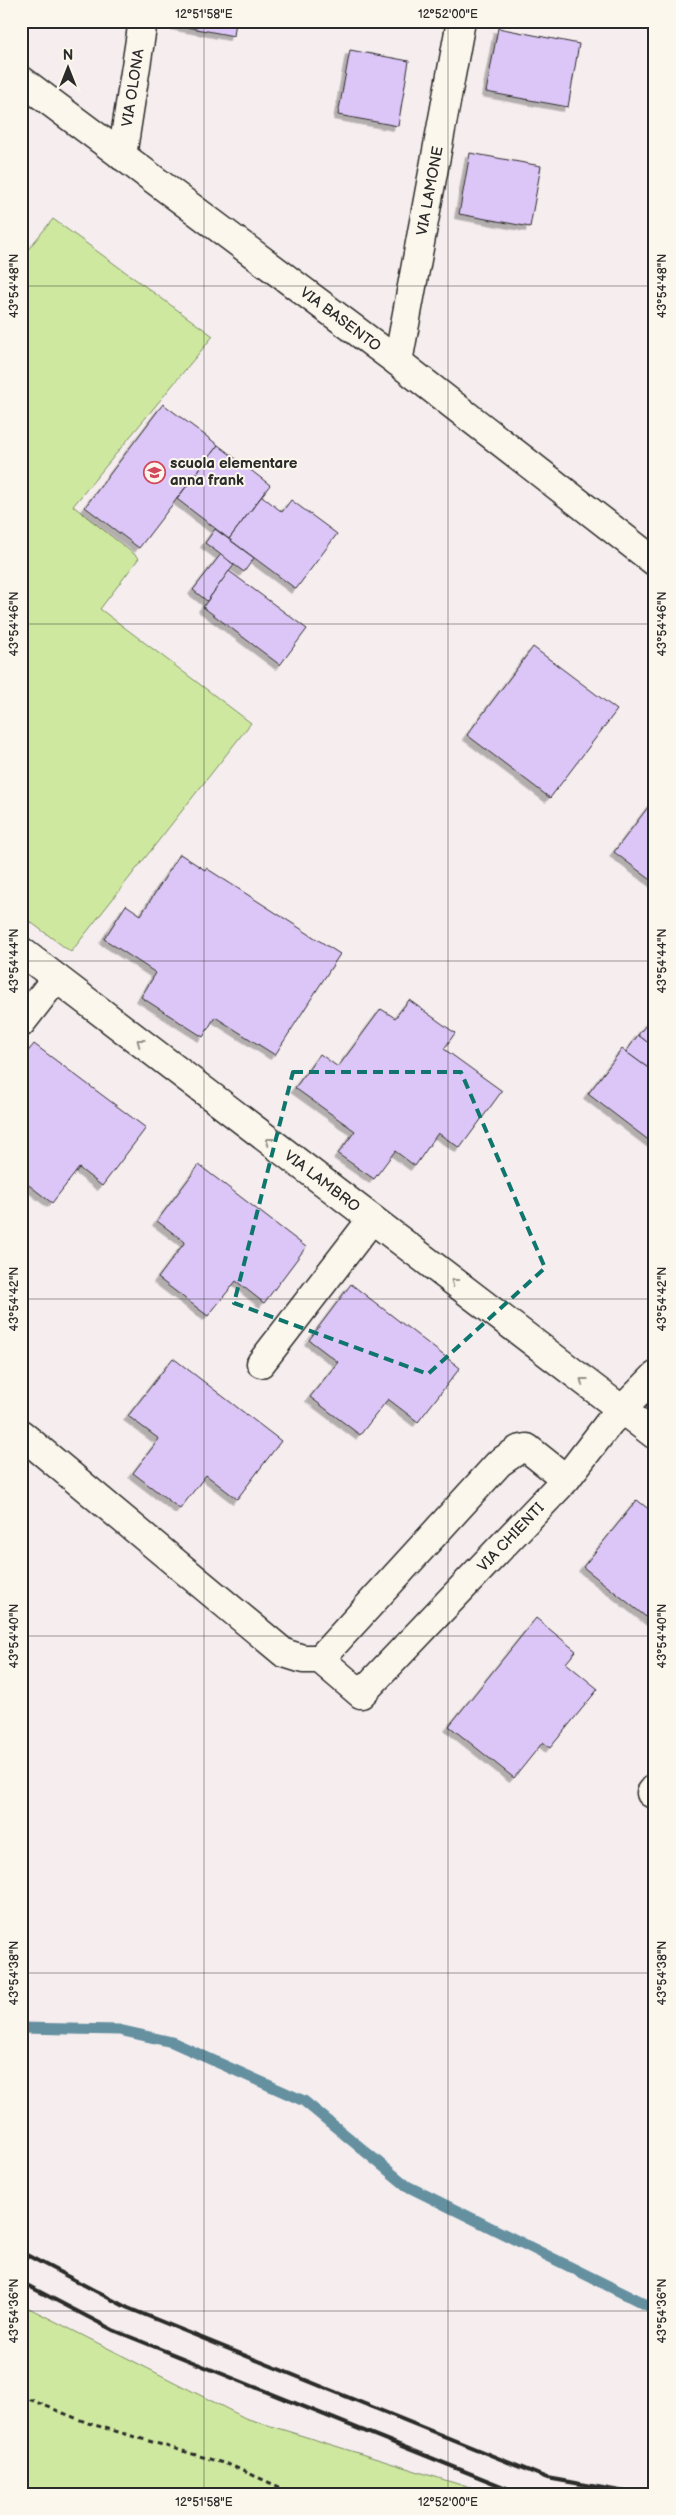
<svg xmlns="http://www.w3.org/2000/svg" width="676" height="2515" viewBox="0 0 676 2515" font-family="'Balsamiq Sans',sans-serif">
<defs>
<filter id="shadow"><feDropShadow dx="-4.5" dy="4.5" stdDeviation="0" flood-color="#0004"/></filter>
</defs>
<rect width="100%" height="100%" fill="#f5edee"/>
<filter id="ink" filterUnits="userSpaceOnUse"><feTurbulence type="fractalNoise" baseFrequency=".02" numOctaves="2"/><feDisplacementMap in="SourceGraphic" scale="10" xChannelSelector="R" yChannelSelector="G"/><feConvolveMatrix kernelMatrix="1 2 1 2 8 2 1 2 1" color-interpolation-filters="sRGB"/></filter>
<g filter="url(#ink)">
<!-- green -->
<g fill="#cee99f" stroke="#7c8a65">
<polygon points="53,219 213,336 73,506 139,558 100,609 251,723 71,952 21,915 21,258"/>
<polygon points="21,2304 245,2418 490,2494 21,2494"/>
</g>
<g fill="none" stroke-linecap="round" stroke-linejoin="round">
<!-- stream -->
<polyline stroke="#6590a0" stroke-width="11" points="21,2028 119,2030 172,2042 304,2101 407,2186 655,2309"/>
</g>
<!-- building -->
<g fill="#dcc6f7" stroke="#2b2b2b" filter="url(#shadow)">
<polygon points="176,21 236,21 234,36 175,25"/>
<polygon points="498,28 579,44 568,107 486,92"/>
<polygon points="350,50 409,61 398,126 338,115"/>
<polygon points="470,153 541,166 530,227 459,214"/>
<polygon points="163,404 218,445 139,548 85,507"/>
<polygon points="218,445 270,485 229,539 177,499"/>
<polygon points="262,496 282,512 291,500 337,534 296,589 229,539"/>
<polygon points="215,529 254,558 244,572 205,543"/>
<polygon points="221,554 234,565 207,601 193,590"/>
<polygon points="229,571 307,629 280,665 203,607"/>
<polygon points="533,647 617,710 550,798 467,735"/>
<polygon points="655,798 655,883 614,852"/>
<polygon points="180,854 205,870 206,868 340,954 275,1055 215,1017 203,1037 141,997 156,973 104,939 126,905 141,915"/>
<polygon points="409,1000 455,1033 444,1049 502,1091 460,1148 438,1133 415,1166 395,1151 374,1179 338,1154 355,1131 295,1088 320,1054 338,1067 381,1009 395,1018"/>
<polygon points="655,1014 655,1048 638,1035"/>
<polygon points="638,1035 655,1048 655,1073 626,1052"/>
<polygon points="34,1044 146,1128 102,1186 79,1168 52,1203 21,1179 21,1060"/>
<polygon points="622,1049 655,1073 655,1145 588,1094"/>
<polygon points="199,1165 306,1247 264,1303 236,1281 208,1316 158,1278 185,1242 157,1221"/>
<polygon points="351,1284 460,1368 418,1422 388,1399 360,1435 310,1397 338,1362 309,1340"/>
<polygon points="173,1358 281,1441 237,1499 206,1475 180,1509 133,1473 159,1439 128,1416"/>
<polygon points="637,1500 655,1514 655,1624 583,1567"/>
<polygon points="536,1618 576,1651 566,1663 598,1689 550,1748 543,1742 514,1778 449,1726"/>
</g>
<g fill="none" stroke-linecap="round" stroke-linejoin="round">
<defs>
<g id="minor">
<path id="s1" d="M21,80L398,362L655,562"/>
<path id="s2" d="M122,156L143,21"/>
<path id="s3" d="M398,362L461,21"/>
<path id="s4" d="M21,951L655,1435"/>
<polyline points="21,1023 56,978"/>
<polyline points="261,1363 372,1219"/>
<path id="s5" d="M21,1434L284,1653L303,1659H320L361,1694L566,1479L609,1423L655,1376"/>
<polyline points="320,1659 499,1463 518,1450 527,1448 566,1479"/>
<polyline points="651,1793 655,1788"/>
</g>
</defs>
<!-- minor casing -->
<use href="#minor" stroke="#2b2b2b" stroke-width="31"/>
<!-- path -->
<polyline stroke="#2b2b2b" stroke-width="3" stroke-dasharray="5 4" stroke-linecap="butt" points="21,2396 88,2423 230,2465 295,2494"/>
<!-- minor -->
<use href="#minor" stroke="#fbf7ec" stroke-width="28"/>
<!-- rail -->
<g stroke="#2b2b2b" stroke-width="4">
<polyline points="21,2252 128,2308 547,2478 637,2494"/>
<polyline points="21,2282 113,2330 521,2494"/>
</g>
</g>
<!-- one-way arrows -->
<defs><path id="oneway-chevron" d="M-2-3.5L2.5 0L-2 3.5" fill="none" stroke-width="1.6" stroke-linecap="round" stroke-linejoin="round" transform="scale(1.25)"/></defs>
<g stroke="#93918c">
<use href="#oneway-chevron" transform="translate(140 1042) rotate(-143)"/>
<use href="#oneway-chevron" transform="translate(269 1141) rotate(-143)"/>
<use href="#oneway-chevron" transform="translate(454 1282) rotate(-143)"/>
<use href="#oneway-chevron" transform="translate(583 1381) rotate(-143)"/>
</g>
</g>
<!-- marked area -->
<path fill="none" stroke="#0f766e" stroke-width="4" stroke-dasharray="10 6" stroke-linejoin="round" d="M293,1072H461L545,1268L428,1374L234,1303Z"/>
<!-- ticks -->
<path fill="none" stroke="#2b2b2b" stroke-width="1" stroke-opacity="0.45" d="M204,21V2494M448,21V2494M21,286H655M21,624H655M21,961H655M21,1299H655M21,1636H655M21,1973H655M21,2311H655"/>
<!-- icons -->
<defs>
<symbol id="school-ring" viewBox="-11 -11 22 22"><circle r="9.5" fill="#fbf7ec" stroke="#d1495b" stroke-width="1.5"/><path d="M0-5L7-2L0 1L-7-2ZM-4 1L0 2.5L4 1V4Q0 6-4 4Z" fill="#d1495b"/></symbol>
</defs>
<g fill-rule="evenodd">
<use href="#school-ring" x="142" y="460" width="25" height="25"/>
</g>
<g text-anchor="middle" stroke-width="4" stroke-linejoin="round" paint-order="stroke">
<!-- street labels -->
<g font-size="15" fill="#2b2b2b" stroke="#fbf7ec">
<text dy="5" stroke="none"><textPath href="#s2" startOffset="69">VIA OLONA</textPath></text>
<text dy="5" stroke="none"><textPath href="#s3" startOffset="174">VIA LAMONE</textPath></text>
<text dy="5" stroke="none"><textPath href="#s1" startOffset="399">VIA BASENTO</textPath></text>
<text dy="5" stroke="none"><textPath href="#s4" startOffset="379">VIA LAMBRO</textPath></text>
<text dy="5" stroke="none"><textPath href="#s5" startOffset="650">VIA CHIENTI</textPath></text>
</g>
<!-- poi labels -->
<g font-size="15" font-weight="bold" fill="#2b2b2b" stroke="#fbf7ec" text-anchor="start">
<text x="170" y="468">scuola elementare<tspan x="170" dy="17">anna frank</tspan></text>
</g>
</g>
<!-- margin -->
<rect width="676" height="2515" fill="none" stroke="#fbf7ec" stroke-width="55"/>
<!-- north arrow -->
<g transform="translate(68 68)" stroke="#fbf7ec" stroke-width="4" paint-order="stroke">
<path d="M0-4L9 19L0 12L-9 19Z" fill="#2b2b2b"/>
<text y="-8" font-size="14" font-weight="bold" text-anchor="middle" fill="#2b2b2b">N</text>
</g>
<rect x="28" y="28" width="620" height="2460" fill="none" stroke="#2b2b2b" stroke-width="2"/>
<g font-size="12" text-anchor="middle" fill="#2b2b2b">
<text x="204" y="18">12°51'58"E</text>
<text x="448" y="18">12°52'00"E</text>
<text transform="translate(14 286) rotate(-90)" y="4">43°54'48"N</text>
<text transform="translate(662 286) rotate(-90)" y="4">43°54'48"N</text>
<text transform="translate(14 624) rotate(-90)" y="4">43°54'46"N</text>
<text transform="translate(662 624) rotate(-90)" y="4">43°54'46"N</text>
<text transform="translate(14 961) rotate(-90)" y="4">43°54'44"N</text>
<text transform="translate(662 961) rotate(-90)" y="4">43°54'44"N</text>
<text transform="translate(14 1299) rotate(-90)" y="4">43°54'42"N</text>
<text transform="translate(662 1299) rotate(-90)" y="4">43°54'42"N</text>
<text transform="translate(14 1636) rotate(-90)" y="4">43°54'40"N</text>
<text transform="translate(662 1636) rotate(-90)" y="4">43°54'40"N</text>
<text transform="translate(14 1973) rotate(-90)" y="4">43°54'38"N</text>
<text transform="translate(662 1973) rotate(-90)" y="4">43°54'38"N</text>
<text transform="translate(14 2311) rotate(-90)" y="4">43°54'36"N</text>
<text transform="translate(662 2311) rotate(-90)" y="4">43°54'36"N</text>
<text x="204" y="2506">12°51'58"E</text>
<text x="448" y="2506">12°52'00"E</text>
</g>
</svg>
